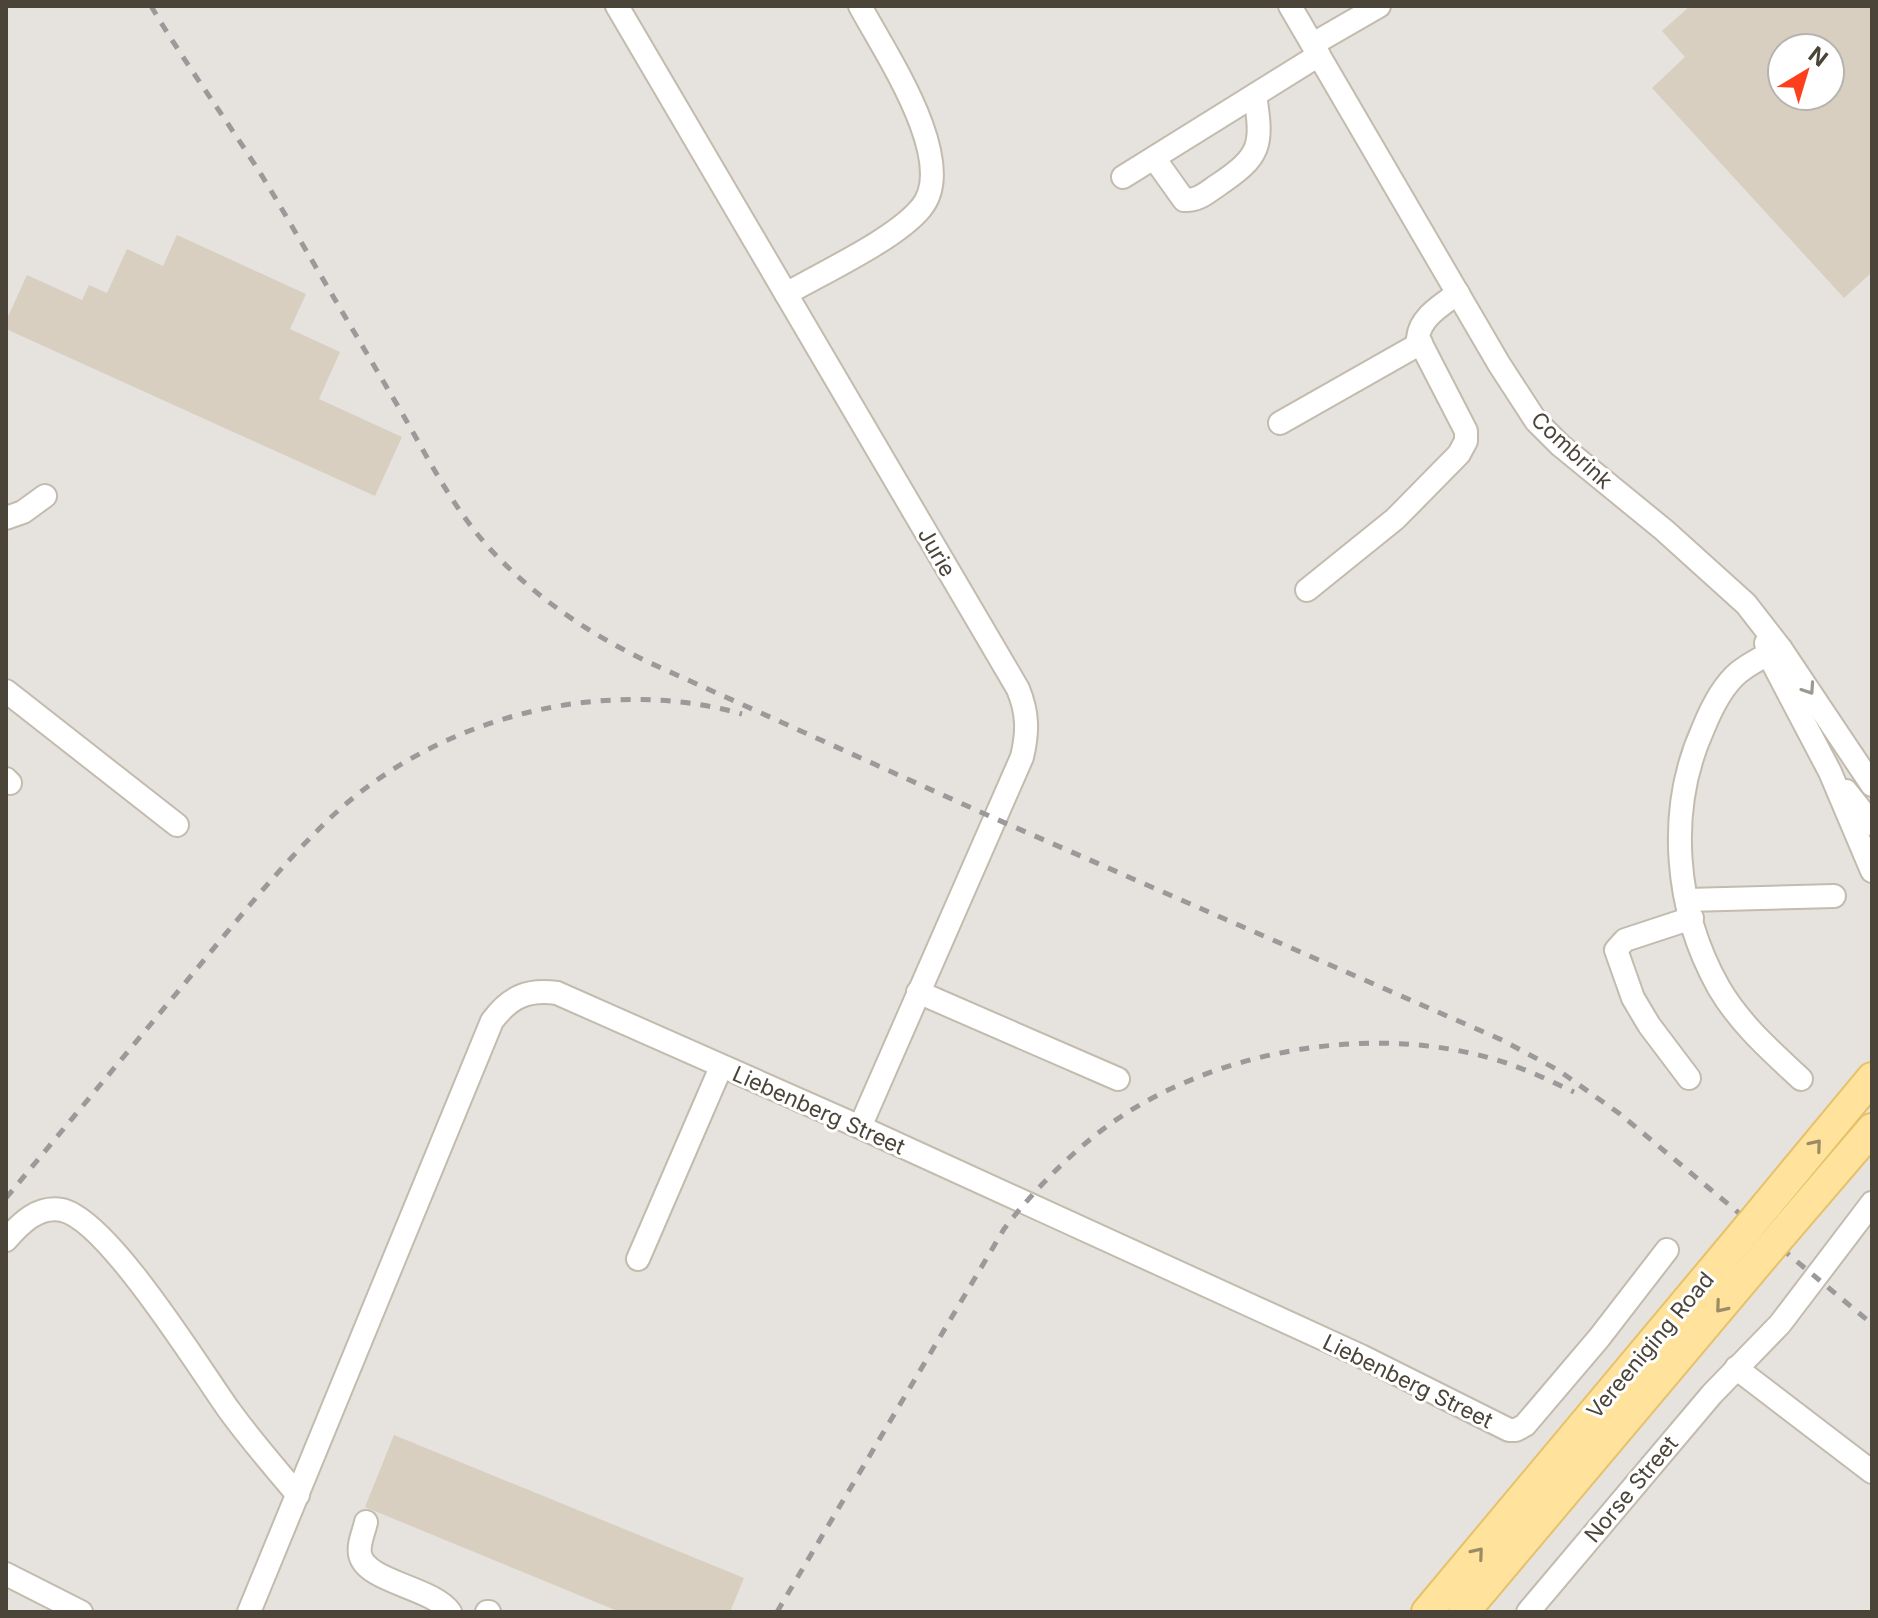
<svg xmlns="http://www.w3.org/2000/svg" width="1878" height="1618" viewBox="0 0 1878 1618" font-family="Inter,sans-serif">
<rect width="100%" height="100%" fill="#f6f3ec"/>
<!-- industrial -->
<path fill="#e6e2dd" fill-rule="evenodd" d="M6,6H1872V1612H6ZM1782,48H1830V96H1782Z"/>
<!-- building -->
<g fill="#d8cfc1" fill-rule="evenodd">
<path d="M1690,6H1872V272L1844,298L1652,88L1685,57L1662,31ZM1782,48H1830V96H1782Z"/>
<polygon points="177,235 306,294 290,329 340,352 319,399 402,437 375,496 6,329 6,321 27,275 82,300 89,285 107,293 127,249 163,266"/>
<polygon points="394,1435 744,1578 730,1612 620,1612 365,1507"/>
</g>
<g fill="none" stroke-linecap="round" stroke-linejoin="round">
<defs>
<g id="minor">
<path d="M617,6L1018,689C1028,713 1028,732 1022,757L860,1127"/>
<polyline points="1290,6 1499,364 1536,421 1560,445 1664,530 1746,604 1781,649 1872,785"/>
<polyline points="1313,44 1379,6"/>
<path d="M1154,158L1184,200C1198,201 1206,193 1218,185C1261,156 1263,146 1255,95"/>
<polyline points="1123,177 1319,55"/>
<path d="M786,294C822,273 896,239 921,208C960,162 884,51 860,6"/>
<polyline points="1280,423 1421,343"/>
<polyline points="6,518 23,512 45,496"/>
<path d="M1307,590L1395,519L1459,454L1466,441V431L1418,338C1420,317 1442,305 1458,293"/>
<polyline points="1766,643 1768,654 1830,772 1872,871"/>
<path d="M1781,649C1766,655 1752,662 1739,672C1722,686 1711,709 1703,729C1666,811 1675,910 1719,988C1740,1024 1771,1051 1801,1079"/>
<polyline points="6,691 177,825"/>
<polyline points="6,779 10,783"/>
<polyline points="1846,791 1872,824"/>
<polyline points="1688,900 1834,896"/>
<polyline points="918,992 1118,1079"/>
<polyline points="1689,1078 1649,1025 1633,998 1616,950 1625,940 1692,918"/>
<path d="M6,1240C20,1224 38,1205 62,1210C108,1220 199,1368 229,1410C250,1439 274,1467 298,1495"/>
<polyline points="638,1259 721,1067"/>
<polyline points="1736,1368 1872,1472"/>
<path d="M366,1522C364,1532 358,1544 360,1554C365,1582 432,1587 450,1612"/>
<polyline points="6,1574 81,1612"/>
<path d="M249,1612L492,1021C510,997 527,989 557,993L860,1127L1361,1356L1509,1430H1516L1525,1425L1599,1338L1667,1250"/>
<polyline points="487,1612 489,1612"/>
<polyline points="1528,1612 1712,1394 1780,1324 1872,1203"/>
</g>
<g id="major">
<polyline points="1766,1206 1872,1078"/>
<polyline points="1789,1226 1872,1129"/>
<polyline points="1427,1612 1747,1229"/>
<polyline points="1464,1612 1771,1247"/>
</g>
</defs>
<!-- minor casing -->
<use href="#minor" stroke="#c2bbae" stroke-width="26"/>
<!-- major casing -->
<use href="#major" stroke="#e6c16a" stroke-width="34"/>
<!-- minor -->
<use href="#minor" stroke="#fff" stroke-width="22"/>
<!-- major -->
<use href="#major" stroke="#ffe39c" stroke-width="30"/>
<!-- rail -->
<g stroke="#9a9a9a" stroke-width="5" stroke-dasharray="10 10" stroke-linecap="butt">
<path d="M151,6C190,72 237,133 276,199C318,271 360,342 402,413C429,460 454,510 491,550C536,598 588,633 648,662L996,819L1502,1040L1558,1070L1620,1114L1872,1324"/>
<path d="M6,1198C66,1126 125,1055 185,983C230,929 275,872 325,823C431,719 599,674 742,714"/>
<path d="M777,1612L1004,1229C1030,1195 1060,1164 1093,1137C1197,1053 1362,1022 1490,1058C1519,1066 1547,1079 1574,1092"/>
</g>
<defs>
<g id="major-bridge">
<polyline points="1747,1229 1766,1206"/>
<polyline points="1771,1247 1789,1226"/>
</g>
</defs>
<!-- major-bridge casing -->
<use href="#major-bridge" stroke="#e6c16a" stroke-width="34" stroke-linecap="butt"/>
<!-- major-bridge -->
<use href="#major-bridge" stroke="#ffe39c" stroke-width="30"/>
</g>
<!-- one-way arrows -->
<defs><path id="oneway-chevron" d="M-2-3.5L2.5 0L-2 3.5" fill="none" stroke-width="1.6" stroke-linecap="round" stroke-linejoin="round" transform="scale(2)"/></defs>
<use stroke="#9c9892" href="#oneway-chevron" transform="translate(1809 689) rotate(56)"/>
<g stroke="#9c8c66">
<use href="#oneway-chevron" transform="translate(1816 1145) rotate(-50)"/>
<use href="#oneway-chevron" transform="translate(1721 1307) rotate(130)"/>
<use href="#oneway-chevron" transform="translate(1478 1553) rotate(-50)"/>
</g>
<g text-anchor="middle" stroke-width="6" stroke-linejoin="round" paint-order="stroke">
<!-- street labels -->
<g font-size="22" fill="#4b4439" stroke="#fff">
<text transform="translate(1572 450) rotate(43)" y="8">Combrink</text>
<text transform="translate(937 552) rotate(60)" y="8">Jurie</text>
<text transform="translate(819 1110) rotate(24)" y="8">Liebenberg Street</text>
<text transform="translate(1650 1345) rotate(-50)" y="8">Vereeniging Road</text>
<text transform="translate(1408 1381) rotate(26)" y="8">Liebenberg Street</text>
<text transform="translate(1631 1489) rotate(-50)" y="8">Norse Street</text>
</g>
</g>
<!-- border -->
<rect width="1878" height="1618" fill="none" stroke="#4b4439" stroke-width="16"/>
<!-- north arrow -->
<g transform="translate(1806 72) rotate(38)"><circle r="38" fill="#ffffff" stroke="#b7b4b0" stroke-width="2"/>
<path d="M0-6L14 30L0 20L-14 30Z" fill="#fc3f1d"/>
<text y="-12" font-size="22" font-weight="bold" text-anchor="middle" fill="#4b4439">N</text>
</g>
</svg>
